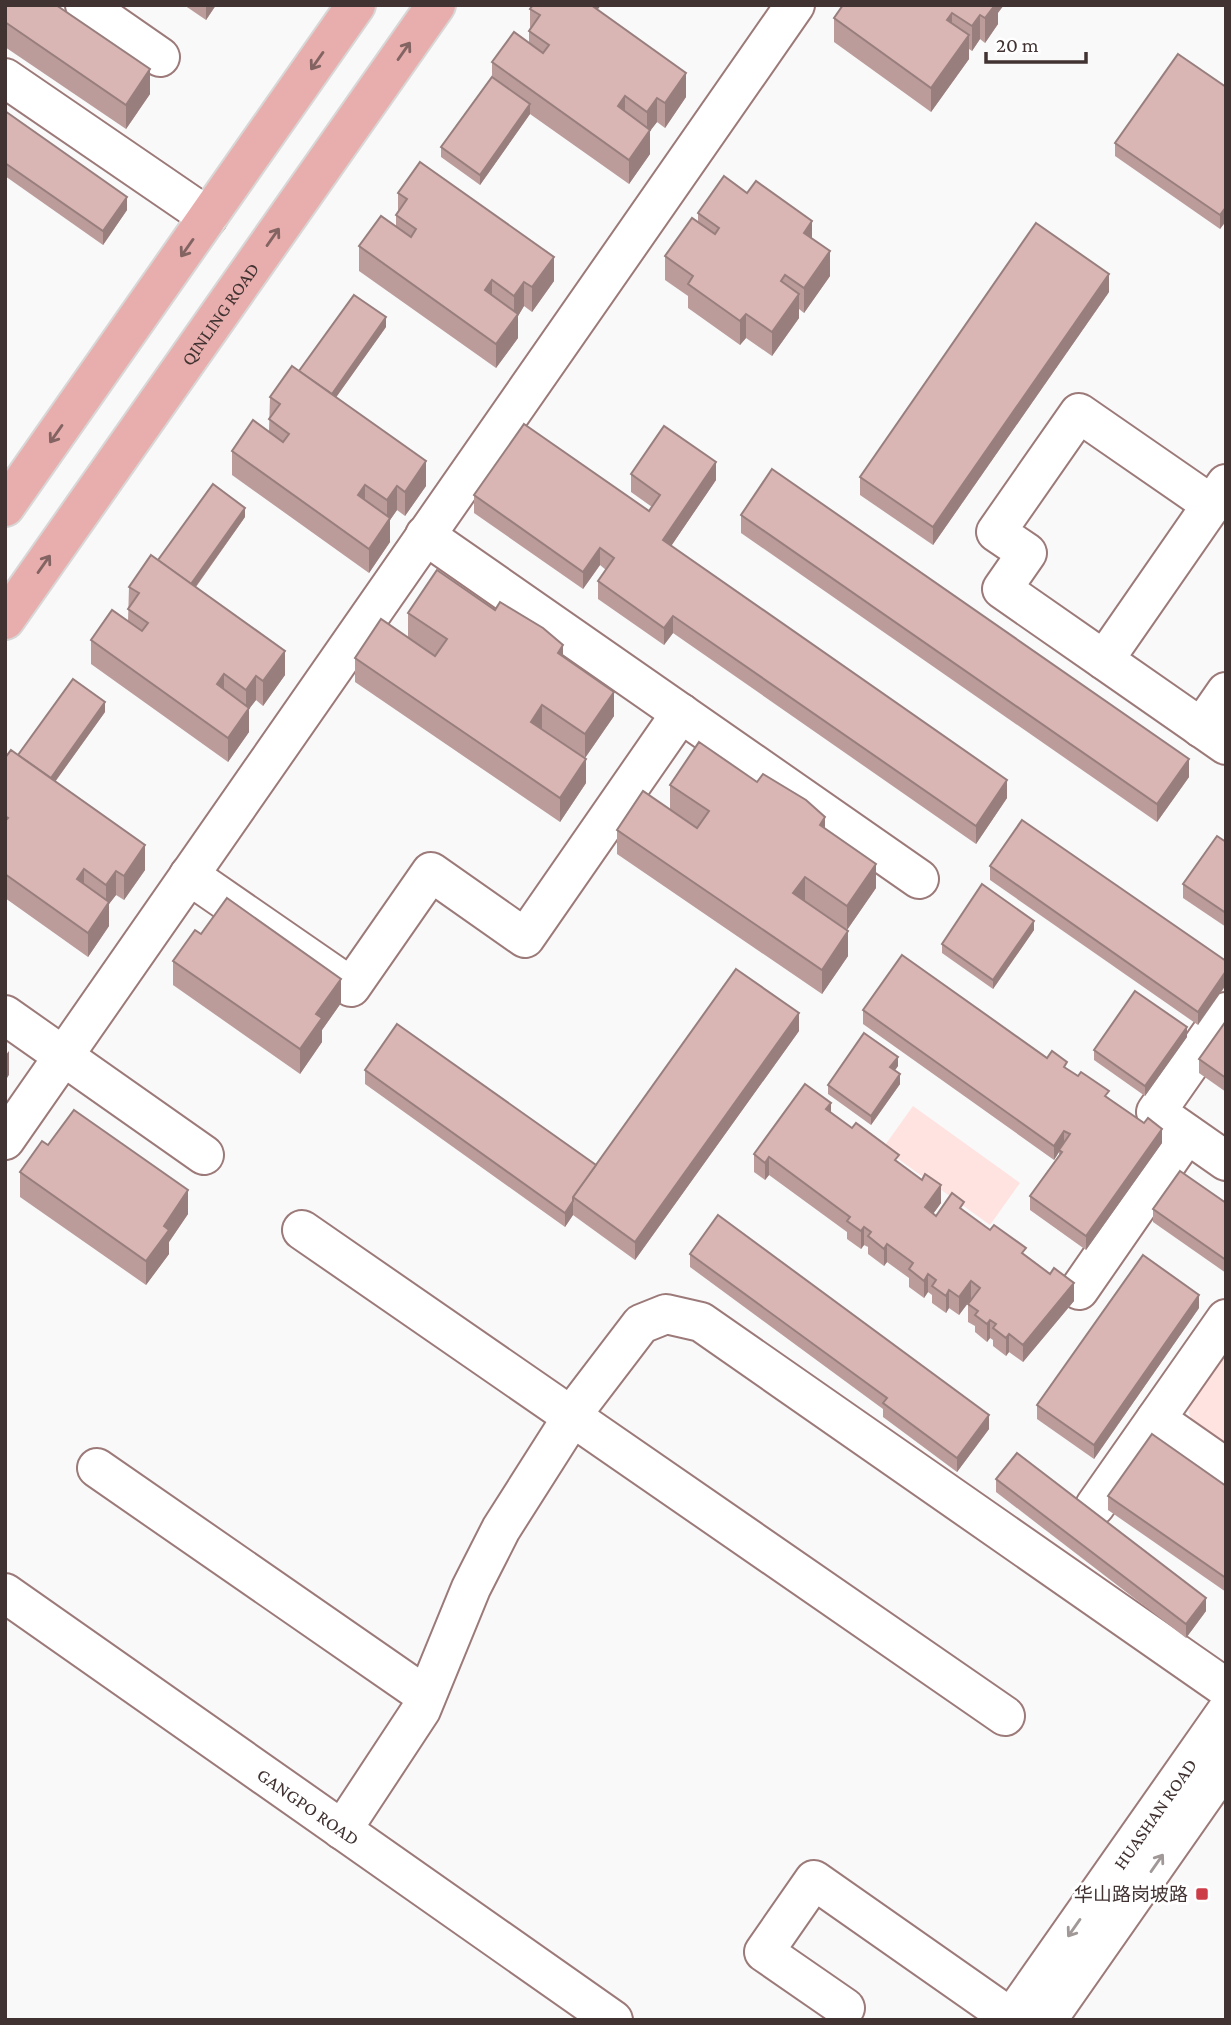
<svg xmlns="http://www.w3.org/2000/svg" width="1231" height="2025" viewBox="0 0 1231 2025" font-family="'Crimson Pro','Noto Sans SC',serif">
<rect width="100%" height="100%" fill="#f9f9f9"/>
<!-- green -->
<g fill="#fee3e1">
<polygon points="913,1106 1020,1183 990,1225 883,1148"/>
<path d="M1226,1352V1445C1211,1435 1187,1425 1188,1405Z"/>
</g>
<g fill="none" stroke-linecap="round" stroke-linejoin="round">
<defs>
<g id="minor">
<polyline points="85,5 160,57"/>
<polyline points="5,78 208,217"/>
<polyline points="1226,484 1104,660 1226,745"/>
<polyline points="425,535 919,879"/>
<polyline points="1104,660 1002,589 1027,553 996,532 1079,413 1212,505"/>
<polyline points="1201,728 1226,692"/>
<polyline points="189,875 351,987 431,872 525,938 681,713"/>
<polyline points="1226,1012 1156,1112 1226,1161"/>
<polyline points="5,1015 204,1155"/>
<polyline points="5,1140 795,5"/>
<polyline points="302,1230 1005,1716"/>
<polyline points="1079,1290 1187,1134"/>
<polyline points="1156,1419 1226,1468"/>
<polyline points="97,1468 426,1696"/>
<polyline points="1095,1506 1226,1319"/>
<path id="s1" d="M5,1593L613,2020"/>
<polyline points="342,1830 421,1710 471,1588 501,1529 583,1400 641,1324 666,1314 701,1322 1226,1688"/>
<polyline points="845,2008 764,1952 814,1880 1011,2018"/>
<path id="s2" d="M1010,2020L1226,1712"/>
<polyline points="1047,2020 1226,1764"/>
</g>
<g id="major">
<polyline points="5,507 356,5"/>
<path id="s3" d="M5,620L436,5"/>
</g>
</defs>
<!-- minor casing -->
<use href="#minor" stroke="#9c7a79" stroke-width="42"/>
<!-- major casing -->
<use href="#major" stroke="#d9d6d6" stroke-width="42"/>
<!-- minor -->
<use href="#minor" stroke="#fff" stroke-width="38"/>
<!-- major -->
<use href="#major" stroke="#e8aead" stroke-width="38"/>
</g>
<!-- wall -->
<g fill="#bb9c9b">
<polygon points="5,5 150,94 126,129 5,47"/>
<polygon points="184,5 216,5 206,20"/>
<polygon points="843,5 998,13 998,24 985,43 980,39 972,51 969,49 969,59 931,112 834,42 834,18"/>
<polygon points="530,9 598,10 686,97 665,128 657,122 650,131 650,154 629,184 530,114 480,185 441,157 441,147 492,77 492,62 529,43 529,31 530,28"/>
<polygon points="1226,87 1226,221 1220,229 1115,156 1115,143"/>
<polygon points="5,111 127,210 103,245 5,176"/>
<polygon points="398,193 554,281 532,312 524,306 518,316 518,338 496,368 359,271 359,246 396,227 396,215 398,212"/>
<polygon points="698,213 830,276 804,313 799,309 799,318 772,356 746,338 740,345 688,308 688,296 665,280 665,256 698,222"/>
<polygon points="1109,292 933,545 860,495 860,477"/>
<polygon points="386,327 336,397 426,486 405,516 397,510 390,520 390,542 369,573 232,475 232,451 269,431 270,397 299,371"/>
<polygon points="631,474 716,480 671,546 1007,798 976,844 673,633 664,645 598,599 598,581 606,570 600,565 583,589 474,513 474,495 649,511 652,507 631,492"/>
<polygon points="741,515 1189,777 1157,822 741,533"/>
<polygon points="245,517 196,587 285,675 263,706 256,700 249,709 249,732 228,762 91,664 91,640 128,621 129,587 158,560"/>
<polygon points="408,613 563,657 614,716 585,758 586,783 560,822 355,682 355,658 408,637"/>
<polygon points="105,712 55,782 145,870 124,900 116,895 109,904 109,926 88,957 5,898 5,758 18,755"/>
<polygon points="670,785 825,829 876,888 847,930 805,901 848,956 822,994 617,854 617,830 670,809"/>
<polygon points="1226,842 1226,927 1183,898 1183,884"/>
<polygon points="990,866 1226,961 1198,1025 990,880"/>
<polygon points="1034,930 993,989 942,953 942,944"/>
<polygon points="201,934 341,1003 322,1030 322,1042 300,1074 173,985 173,961"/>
<polygon points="863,1010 1047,1058 1067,1069 1109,1098 1162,1143 1086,1250 1030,1210 1030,1196 1059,1155 1059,1152 1054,1160 863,1024"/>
<polygon points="1226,1021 1226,1092 1199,1073 1199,1059"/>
<polygon points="799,1031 635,1260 573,1215 565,1227 365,1084 365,1070 596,1165"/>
<polygon points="1187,1037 1145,1096 1094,1060 1094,1050"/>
<polygon points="898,1066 895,1070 900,1084 871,1125 828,1094 828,1085"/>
<polygon points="831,1113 899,1163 941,1203 933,1214 936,1216 964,1211 1026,1256 1074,1301 1023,1362 1009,1352 1006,1356 993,1346 993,1340 990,1338 987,1342 975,1332 975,1326 968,1322 968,1304 972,1299 971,1299 959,1315 949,1308 946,1313 932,1303 932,1295 928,1292 924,1298 909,1287 909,1278 887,1262 884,1266 868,1254 868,1247 864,1245 861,1249 847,1239 847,1232 769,1175 765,1180 754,1172 754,1154"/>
<polygon points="48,1145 188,1214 169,1242 169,1254 146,1285 20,1197 20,1172"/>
<polygon points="1226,1203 1226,1273 1153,1222 1153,1209"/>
<polygon points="690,1254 989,1429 957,1472 883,1417 883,1409 690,1267"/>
<polygon points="1199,1308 1094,1459 1037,1419 1037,1405"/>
<polygon points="996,1479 1206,1611 1186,1638 996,1492"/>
<polygon points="1226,1486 1226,1592 1108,1510 1108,1496"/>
</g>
<!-- shaded-wall -->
<g fill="#987f7e">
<polygon points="206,5 216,5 206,20"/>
<polygon points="594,5 601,5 586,26"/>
<polygon points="993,5 1004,5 998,13 998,24 985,43 985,18"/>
<polygon points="952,13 952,37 947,20"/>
<polygon points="980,15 980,39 972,51 972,26"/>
<polygon points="969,35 969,59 931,112 931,88"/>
<polygon points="150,69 150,94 126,129 126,105"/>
<polygon points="686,73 686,97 665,128 665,103"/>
<polygon points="625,96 625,120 618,106"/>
<polygon points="657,98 657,122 650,131 650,154 629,184 629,160 647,135 647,112"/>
<polygon points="530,104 530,114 480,185 480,175"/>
<polygon points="127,197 127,210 103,245 103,231"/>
<polygon points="1226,207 1226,221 1220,229 1220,215"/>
<polygon points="812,221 812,245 804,233"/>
<polygon points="830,251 830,276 804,313 804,288"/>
<polygon points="554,257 554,281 532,312 532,287"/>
<polygon points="1109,274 1109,292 933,545 933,527"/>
<polygon points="492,280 492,304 485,290"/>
<polygon points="524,282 524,306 518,316 518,338 496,368 496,344 514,318 514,296"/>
<polygon points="799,294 799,318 772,356 772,332"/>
<polygon points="746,314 746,338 740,345 740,321"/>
<polygon points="386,317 386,327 325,413 325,404"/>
<polygon points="426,461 426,486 405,516 405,492"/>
<polygon points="716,462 716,480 663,558 663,540"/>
<polygon points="365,485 365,509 358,495"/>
<polygon points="397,486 397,510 390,520 390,542 369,573 369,549 387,522 387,500"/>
<polygon points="245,508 245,517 184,603 184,594"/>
<polygon points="600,548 600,565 583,589 583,572"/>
<polygon points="673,616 673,633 664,645 664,628"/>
<polygon points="563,645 563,669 558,653"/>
<polygon points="285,651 285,675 263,706 263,681"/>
<polygon points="224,674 224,698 217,684"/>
<polygon points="256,676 256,700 249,709 249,732 228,762 228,738 246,713 246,690"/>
<polygon points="614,692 614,716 585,758 585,734"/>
<polygon points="105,702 105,712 44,797 44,788"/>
<polygon points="542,705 542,729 531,722"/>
<polygon points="586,759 586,783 560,822 560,798"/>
<polygon points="1189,759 1189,777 1157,822 1157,804"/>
<polygon points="1007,780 1007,798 976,844 976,826"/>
<polygon points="825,817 825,841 820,825"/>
<polygon points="145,845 145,870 124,900 124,876"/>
<polygon points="876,864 876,888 847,930 847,906"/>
<polygon points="84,869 84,893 77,879"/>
<polygon points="116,871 116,895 109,904 109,926 88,957 88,933 106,908 106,885"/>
<polygon points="805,877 805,901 793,893"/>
<polygon points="1034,921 1034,930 993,989 993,980"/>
<polygon points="848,931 848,956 822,994 822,970"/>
<polygon points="1226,971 1226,985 1198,1025 1198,1012"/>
<polygon points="341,979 341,1003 322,1030 322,1042 300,1074 300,1049 316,1014"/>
<polygon points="799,1013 799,1031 635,1260 635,1242"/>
<polygon points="1187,1027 1187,1037 1145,1096 1145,1086"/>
<polygon points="9,1051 9,1075 5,1081 5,1056"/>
<polygon points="898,1057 898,1066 890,1077 890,1067"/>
<polygon points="900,1074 900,1084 871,1125 871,1116"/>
<polygon points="831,1103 831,1120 826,1109"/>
<polygon points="1162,1129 1162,1143 1086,1250 1086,1236"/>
<polygon points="1064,1131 1064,1144 1054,1160 1054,1146"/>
<polygon points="769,1157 769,1175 765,1180 765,1163"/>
<polygon points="941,1185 941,1203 925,1225 925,1207"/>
<polygon points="188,1190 188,1214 169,1242 169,1254 146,1285 146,1261 164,1226"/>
<polygon points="573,1201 573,1215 565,1227 565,1213"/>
<polygon points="864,1227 864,1245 861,1249 861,1231"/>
<polygon points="887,1244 887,1262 884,1266 884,1249"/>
<polygon points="928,1274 928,1292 924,1298 924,1281"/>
<polygon points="971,1281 971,1299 959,1315 959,1297"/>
<polygon points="1074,1283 1074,1301 1023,1362 1023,1345"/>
<polygon points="949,1290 949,1308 946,1313 946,1296"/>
<polygon points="1199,1295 1199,1308 1094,1459 1094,1445"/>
<polygon points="990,1320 990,1338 987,1342 987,1324"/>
<polygon points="1009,1334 1009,1352 1006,1356 1006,1338"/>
<polygon points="989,1415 989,1429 957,1472 957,1458"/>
<polygon points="1206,1598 1206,1611 1186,1638 1186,1624"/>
</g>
<!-- building -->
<g fill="#d9b5b4" stroke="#987f7e" stroke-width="2">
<polygon points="5,5 56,5 150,69 126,105 5,22"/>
<polygon points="533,5 591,5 686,73 665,103 657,98 647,112 625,96 618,106 650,130 629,160 492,62 514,32 543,53 549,45 529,31 540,15 530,9"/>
<polygon points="843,5 995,5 985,18 980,15 972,26 952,13 947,20 969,35 931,88 834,18"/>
<polygon points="1178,54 1226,87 1226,207 1220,215 1115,143"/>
<polygon points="492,77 530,104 480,175 441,147"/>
<polygon points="5,111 127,197 103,231 5,163"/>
<polygon points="420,162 554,257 532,287 524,282 514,296 492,280 485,290 518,314 496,344 359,246 381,216 411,237 416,229 396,215 407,199 398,193"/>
<polygon points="724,176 747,193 756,181 812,221 804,233 830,251 804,288 785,275 781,281 799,294 772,332 746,314 740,321 688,284 693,276 665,256 692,218 715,234 719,228 698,213"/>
<polygon points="1036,223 1109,274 933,527 860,477"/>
<polygon points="354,295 386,317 332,394 299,371"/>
<polygon points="292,366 426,461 405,492 397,486 387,500 365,485 358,495 390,518 369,549 232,451 253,420 283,442 289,434 269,419 280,404 270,397"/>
<polygon points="524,424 649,511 660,495 631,474 664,426 716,462 663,540 1007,780 976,826 673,616 664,628 598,581 614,558 600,548 583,572 474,495"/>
<polygon points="772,469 1189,759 1157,804 741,515"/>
<polygon points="213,484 245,508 191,584 158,560"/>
<polygon points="151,555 285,651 263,681 256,676 246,690 224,674 217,684 249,708 228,738 91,640 112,610 142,631 148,623 128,609 139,593 129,587"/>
<polygon points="437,570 495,610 500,602 543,628 563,645 558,653 614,692 585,734 542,705 531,722 586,759 560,798 355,658 381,619 435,656 447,639 408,613"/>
<polygon points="73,679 105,702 51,778 18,755"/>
<polygon points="699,742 757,782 763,774 806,800 825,817 820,825 876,864 847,906 805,877 793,893 848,931 822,970 617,830 643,791 697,828 709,811 670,785"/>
<polygon points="11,750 145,845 124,876 116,871 106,885 84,869 77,879 109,902 88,933 5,874 5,821 8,818 5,816 5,758"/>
<polygon points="1022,820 1226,961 1226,971 1198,1012 990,866"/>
<polygon points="1217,836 1226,842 1226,913 1183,884"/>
<polygon points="982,884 1034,921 993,980 942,944"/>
<polygon points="227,898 341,979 316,1014 322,1018 300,1049 173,961 195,930 201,934"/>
<polygon points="902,955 1047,1058 1052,1051 1067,1062 1064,1067 1078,1076 1081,1072 1109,1091 1105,1096 1144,1123 1148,1118 1162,1129 1086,1236 1030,1196 1062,1152 1059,1150 1070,1134 1064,1131 1054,1146 863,1010"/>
<polygon points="736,969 799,1013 635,1242 573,1197"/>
<polygon points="1135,991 1187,1027 1145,1086 1094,1050"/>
<polygon points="1226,1021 1226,1078 1199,1059"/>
<polygon points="397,1024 596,1165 573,1197 573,1201 565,1213 365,1070"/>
<polygon points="864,1033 898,1057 890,1067 900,1074 871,1116 828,1085"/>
<polygon points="805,1084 831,1103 826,1109 852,1128 856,1123 899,1155 895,1160 922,1180 925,1174 941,1185 925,1207 936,1216 952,1193 964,1202 960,1208 990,1230 994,1225 1026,1248 1022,1253 1050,1274 1054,1268 1074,1283 1023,1345 1009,1334 1006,1338 993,1328 996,1324 990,1320 987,1324 975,1315 978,1311 968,1304 980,1288 971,1281 959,1297 949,1290 946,1296 932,1286 936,1280 928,1274 924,1281 909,1269 913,1263 887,1244 884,1249 868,1236 871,1232 864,1227 861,1231 847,1221 850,1217 769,1157 765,1163 754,1154"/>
<polygon points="74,1110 188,1190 164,1226 169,1230 146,1261 20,1172 42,1141 48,1145"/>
<polygon points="1180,1171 1226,1203 1226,1260 1153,1209"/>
<polygon points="718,1215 989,1415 957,1458 883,1403 887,1398 690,1254"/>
<polygon points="1143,1255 1199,1295 1094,1445 1037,1405"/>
<polygon points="1152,1434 1226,1486 1226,1578 1108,1496"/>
<polygon points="1017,1453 1206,1598 1186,1624 996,1479"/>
</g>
<!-- one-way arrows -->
<defs><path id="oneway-shaft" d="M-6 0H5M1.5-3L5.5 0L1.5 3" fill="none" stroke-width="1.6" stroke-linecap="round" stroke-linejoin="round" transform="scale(1.75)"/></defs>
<g stroke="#846463">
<use href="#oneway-shaft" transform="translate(404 51) rotate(-55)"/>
<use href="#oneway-shaft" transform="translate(317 61) rotate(125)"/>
<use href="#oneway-shaft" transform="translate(273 237) rotate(-55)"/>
<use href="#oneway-shaft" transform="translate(187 248) rotate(125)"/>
<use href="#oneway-shaft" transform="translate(56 434) rotate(125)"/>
<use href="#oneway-shaft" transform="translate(44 564) rotate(-55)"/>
</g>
<g stroke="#a09998">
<use href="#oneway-shaft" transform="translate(1157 1863) rotate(-55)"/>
<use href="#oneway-shaft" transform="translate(1074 1928) rotate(125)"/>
</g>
<!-- markers -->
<rect fill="#cd3d48" stroke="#fff" stroke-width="2.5" x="1195" y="1887" width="14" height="14" rx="3.5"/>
<g text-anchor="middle" stroke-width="6" stroke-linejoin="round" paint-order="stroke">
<!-- street labels -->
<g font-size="19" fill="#413332" stroke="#fff">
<text dy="7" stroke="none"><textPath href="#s3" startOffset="374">QINLING ROAD</textPath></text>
<text dy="7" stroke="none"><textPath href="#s1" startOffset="371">GANGPO ROAD</textPath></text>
<text dy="7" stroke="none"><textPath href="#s2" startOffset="252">HUASHAN ROAD</textPath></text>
</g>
<!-- poi labels -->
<g font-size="19" fill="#413332" stroke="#fff" text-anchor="end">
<text x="1188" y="1901">华山路岗坡路</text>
</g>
</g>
<!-- border -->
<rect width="1231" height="2025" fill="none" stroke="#413332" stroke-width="14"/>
<!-- scale -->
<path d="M986 52v10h100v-10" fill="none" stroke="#413332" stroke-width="3.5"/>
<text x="996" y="52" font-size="21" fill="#413332" stroke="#ffffff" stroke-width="5" paint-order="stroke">20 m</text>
</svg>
